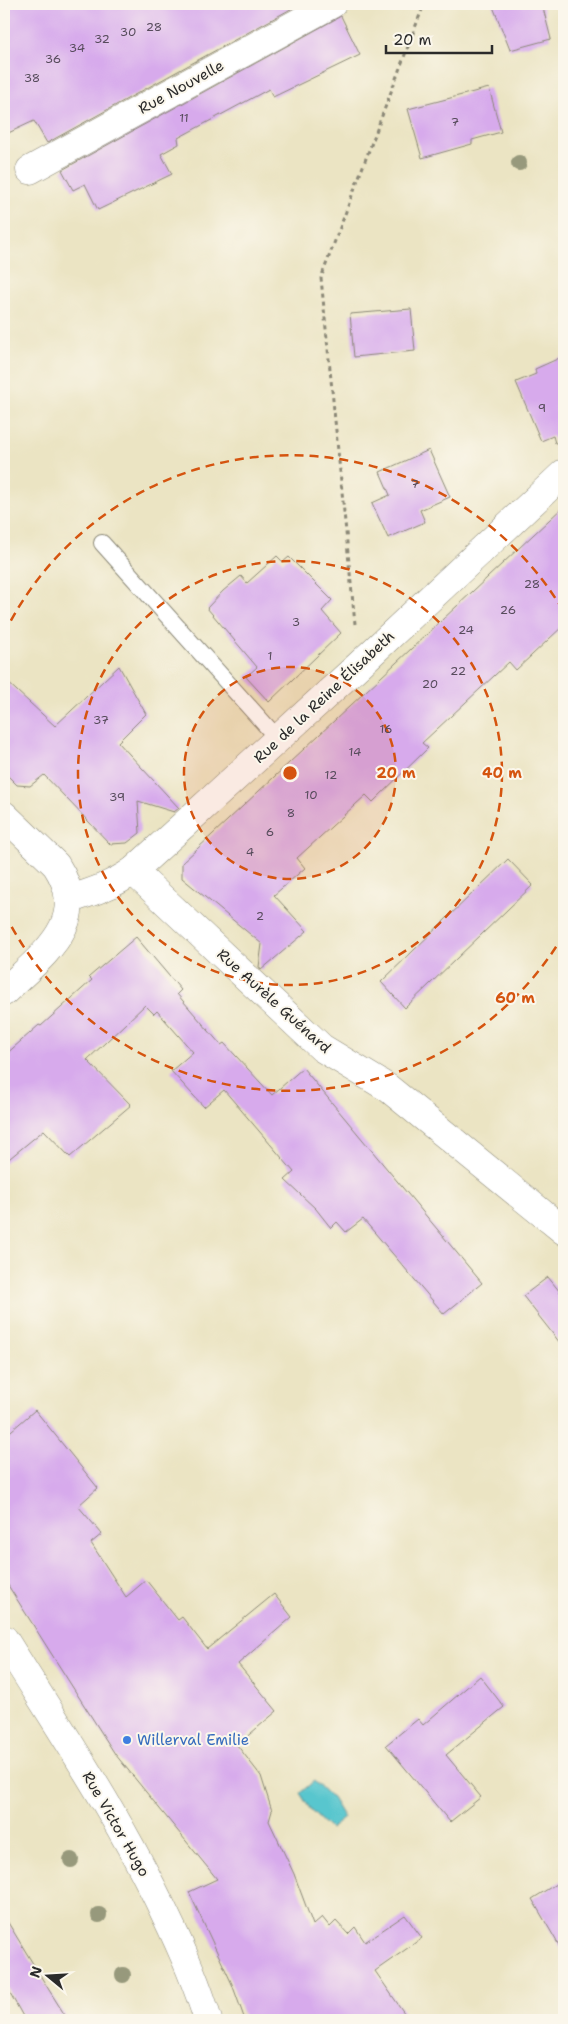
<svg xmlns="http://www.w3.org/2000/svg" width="568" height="2024" viewBox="0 0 568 2024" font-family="'Shantell Sans',sans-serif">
<rect width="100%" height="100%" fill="#fbf7ec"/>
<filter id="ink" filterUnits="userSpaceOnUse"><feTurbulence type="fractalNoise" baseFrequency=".02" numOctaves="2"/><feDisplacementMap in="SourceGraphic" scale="10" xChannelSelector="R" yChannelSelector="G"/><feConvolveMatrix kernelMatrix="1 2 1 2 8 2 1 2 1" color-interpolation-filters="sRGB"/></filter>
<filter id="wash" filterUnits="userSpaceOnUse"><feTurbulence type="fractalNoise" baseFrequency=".0096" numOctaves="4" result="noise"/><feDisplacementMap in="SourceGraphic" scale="20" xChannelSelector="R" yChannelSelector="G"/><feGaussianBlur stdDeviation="1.12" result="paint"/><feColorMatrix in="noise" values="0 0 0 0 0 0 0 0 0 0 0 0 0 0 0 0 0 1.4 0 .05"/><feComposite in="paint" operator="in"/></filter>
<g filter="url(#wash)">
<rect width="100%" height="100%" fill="#ebe4c3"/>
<!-- water -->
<polygon fill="#59c6ce" stroke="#42787c" points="314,1781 332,1798 344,1818 330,1829 312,1812 300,1793"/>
<g id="blocks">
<!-- building -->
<g fill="#d7aaec">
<polygon points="4,4 300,4 47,143 34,121 4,135"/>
<polygon points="492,4 542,4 551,39 510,50"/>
<polygon points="341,16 360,55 273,97 269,89 178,138 179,144 161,154 172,174 98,210 85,184 73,190 62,170"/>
<polygon points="489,88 501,132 472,140 472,144 422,158 408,109"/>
<polygon points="411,309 415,351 354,357 350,314"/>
<polygon points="564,356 564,442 555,443 553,436 541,441 516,382 536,374 535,369"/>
<polygon points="429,450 450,497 420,510 425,522 388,538 372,503 390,495 380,472"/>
<polygon points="564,506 564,625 516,670 509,662 422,743 428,748 373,802 366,795 297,858 305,868 274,895 307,931 261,970 259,967 262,944 182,878 182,863"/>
<polygon points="277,556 283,562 289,557 332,600 322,611 341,633 269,702 246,677 257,667 207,608 223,591 241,576 247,583"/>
<polygon points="119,666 146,714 118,742 179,808 174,812 138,801 140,833 127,843 110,844 44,775 30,786 17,785 4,772 4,679 55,726"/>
<polygon points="508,859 533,885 405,1008 381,982"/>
<polygon points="136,937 181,990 177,994 221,1045 224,1043 272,1095 303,1068 482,1283 444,1314 363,1219 346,1232 337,1222 331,1228 316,1209 285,1180 294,1172 224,1090 204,1107 171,1071 193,1052 157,1011 154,1014 145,1005 87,1060 131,1105 70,1157 44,1130 4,1163 4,1056 39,1025 41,1026 92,980 89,977"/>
<polygon points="548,1277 564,1297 564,1348 523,1296"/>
<polygon points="35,1410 98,1488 78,1506 102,1534 91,1543 126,1597 146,1580 178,1620 182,1617 207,1649 274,1594 292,1617 238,1664 277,1711 237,1745 261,1776 272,1811 269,1821 294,1874 313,1925 322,1917 330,1927 336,1921 348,1934 355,1927 365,1942 405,1915 422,1938 375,1971 409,2020 245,2020 232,1984 189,1892 217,1879 115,1754 4,1579 4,1437"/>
<polygon points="480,1676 504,1707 446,1755 481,1797 450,1822 386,1745 418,1719 423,1725"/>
<polygon points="564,1879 564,1954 532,1899"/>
<polygon points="4,1916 49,1990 68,2020 25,2020 4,1982"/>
</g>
</g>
</g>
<g filter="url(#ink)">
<use href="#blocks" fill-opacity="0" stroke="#8b8877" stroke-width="1"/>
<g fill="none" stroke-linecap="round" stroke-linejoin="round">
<defs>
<polyline id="service" points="102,543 278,739"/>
<g id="minor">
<polyline points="30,170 332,4"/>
<polyline points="133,871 322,1048 388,1088 564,1231"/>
<path d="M70,899C93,892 113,885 133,871L359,665L564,473"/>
</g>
<g id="tertiary">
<path d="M4,815L56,865C93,922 42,955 4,992"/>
<path d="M4,1639C60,1729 120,1818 165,1914C182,1949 197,1984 208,2020"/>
</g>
</defs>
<!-- service casing -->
<use href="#service" stroke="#8b8877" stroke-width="18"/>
<!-- minor casing -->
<use href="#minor" stroke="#8b8877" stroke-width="29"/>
<!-- tertiary casing -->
<use href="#tertiary" stroke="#8b8877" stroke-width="29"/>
<!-- path -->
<polyline stroke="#8b8877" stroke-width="3" stroke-dasharray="4 4" stroke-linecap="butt" points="355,624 321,278 424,4"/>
<!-- service -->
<use href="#service" stroke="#fff" stroke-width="16"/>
<!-- minor -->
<use href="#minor" stroke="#fff" stroke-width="28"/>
<!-- tertiary -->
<use href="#tertiary" stroke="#fff" stroke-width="28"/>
</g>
<!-- trees -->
<g fill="#97997c">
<circle cx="519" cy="163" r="8"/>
<circle cx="71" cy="1860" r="8"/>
<circle cx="99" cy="1915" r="8"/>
<circle cx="123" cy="1975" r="8"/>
</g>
</g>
<!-- distance rings -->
<circle cx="290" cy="773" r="106" fill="#d5540f" fill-opacity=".12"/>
<g fill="none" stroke="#d5540f" stroke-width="2.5" stroke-dasharray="9 6">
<circle cx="290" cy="773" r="106"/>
<circle cx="290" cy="773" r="212"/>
<path d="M564 934A318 318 0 0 1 4 912M4 634A318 318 0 0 1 564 612"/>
</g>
<!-- markers -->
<circle fill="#3f7fe0" stroke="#fbf7ec" stroke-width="2" cx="127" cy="1740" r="5"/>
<g text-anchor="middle" stroke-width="4" stroke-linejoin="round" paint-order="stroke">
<!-- number labels -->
<g font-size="12" fill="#564b5b">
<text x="154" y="31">28</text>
<text x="128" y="36">30</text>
<text x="102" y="43">32</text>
<text x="77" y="52">34</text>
<text x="53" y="63">36</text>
<text x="32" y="82">38</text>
<text x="184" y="122">11</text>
<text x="455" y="126">7</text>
<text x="542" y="412">9</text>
<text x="415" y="488">7</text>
<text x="532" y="588">28</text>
<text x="508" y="614">26</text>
<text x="296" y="626">3</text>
<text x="466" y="634">24</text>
<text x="270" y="660">1</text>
<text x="458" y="675">22</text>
<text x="430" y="688">20</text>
<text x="101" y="724">37</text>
<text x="386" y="733">16</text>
<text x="355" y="756">14</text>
<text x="331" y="779">12</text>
<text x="311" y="799">10</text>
<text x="117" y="801">39</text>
<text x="291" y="817">8</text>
<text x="270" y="836">6</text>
<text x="250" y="856">4</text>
<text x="260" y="920">2</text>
</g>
<!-- street labels -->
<g font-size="15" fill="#2b2b2b" stroke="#fbf7ec">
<text transform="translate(181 87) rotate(-29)" y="5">Rue Nouvelle</text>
<text transform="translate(324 697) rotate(-43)" y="5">Rue de la Reine Élisabeth</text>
<text transform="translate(274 1001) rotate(42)" y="5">Rue Aurèle Guénard</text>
<text transform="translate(116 1824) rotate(60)" y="5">Rue Victor Hugo</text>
</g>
<!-- shop labels -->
<g font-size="15" fill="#366cbe" stroke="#fbf7ec" text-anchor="start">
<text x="137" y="1745">Willerval Emilie</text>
</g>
</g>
<circle cx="290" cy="773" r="8" fill="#d5540f" stroke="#fbf7ec" stroke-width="2.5"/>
<g font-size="15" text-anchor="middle" font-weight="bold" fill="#d5540f" stroke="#fbf7ec" stroke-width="4" stroke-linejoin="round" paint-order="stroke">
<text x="396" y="778">20 m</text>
<text x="502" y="778">40 m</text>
<text x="515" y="1003">60 m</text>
</g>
<!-- margin -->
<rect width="568" height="2024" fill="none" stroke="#fbf7ec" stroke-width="20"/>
<!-- north arrow -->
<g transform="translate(48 1976) rotate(288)" stroke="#fbf7ec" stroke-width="4" paint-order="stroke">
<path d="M0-4L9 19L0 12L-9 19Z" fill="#2b2b2b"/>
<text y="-8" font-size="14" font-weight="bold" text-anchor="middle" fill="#2b2b2b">N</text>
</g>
<!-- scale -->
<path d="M386 45v8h106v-8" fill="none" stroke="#2b2b2b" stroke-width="2.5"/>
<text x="393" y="45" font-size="15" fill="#2b2b2b" stroke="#fbf7ec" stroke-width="4" paint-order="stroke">20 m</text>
</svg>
